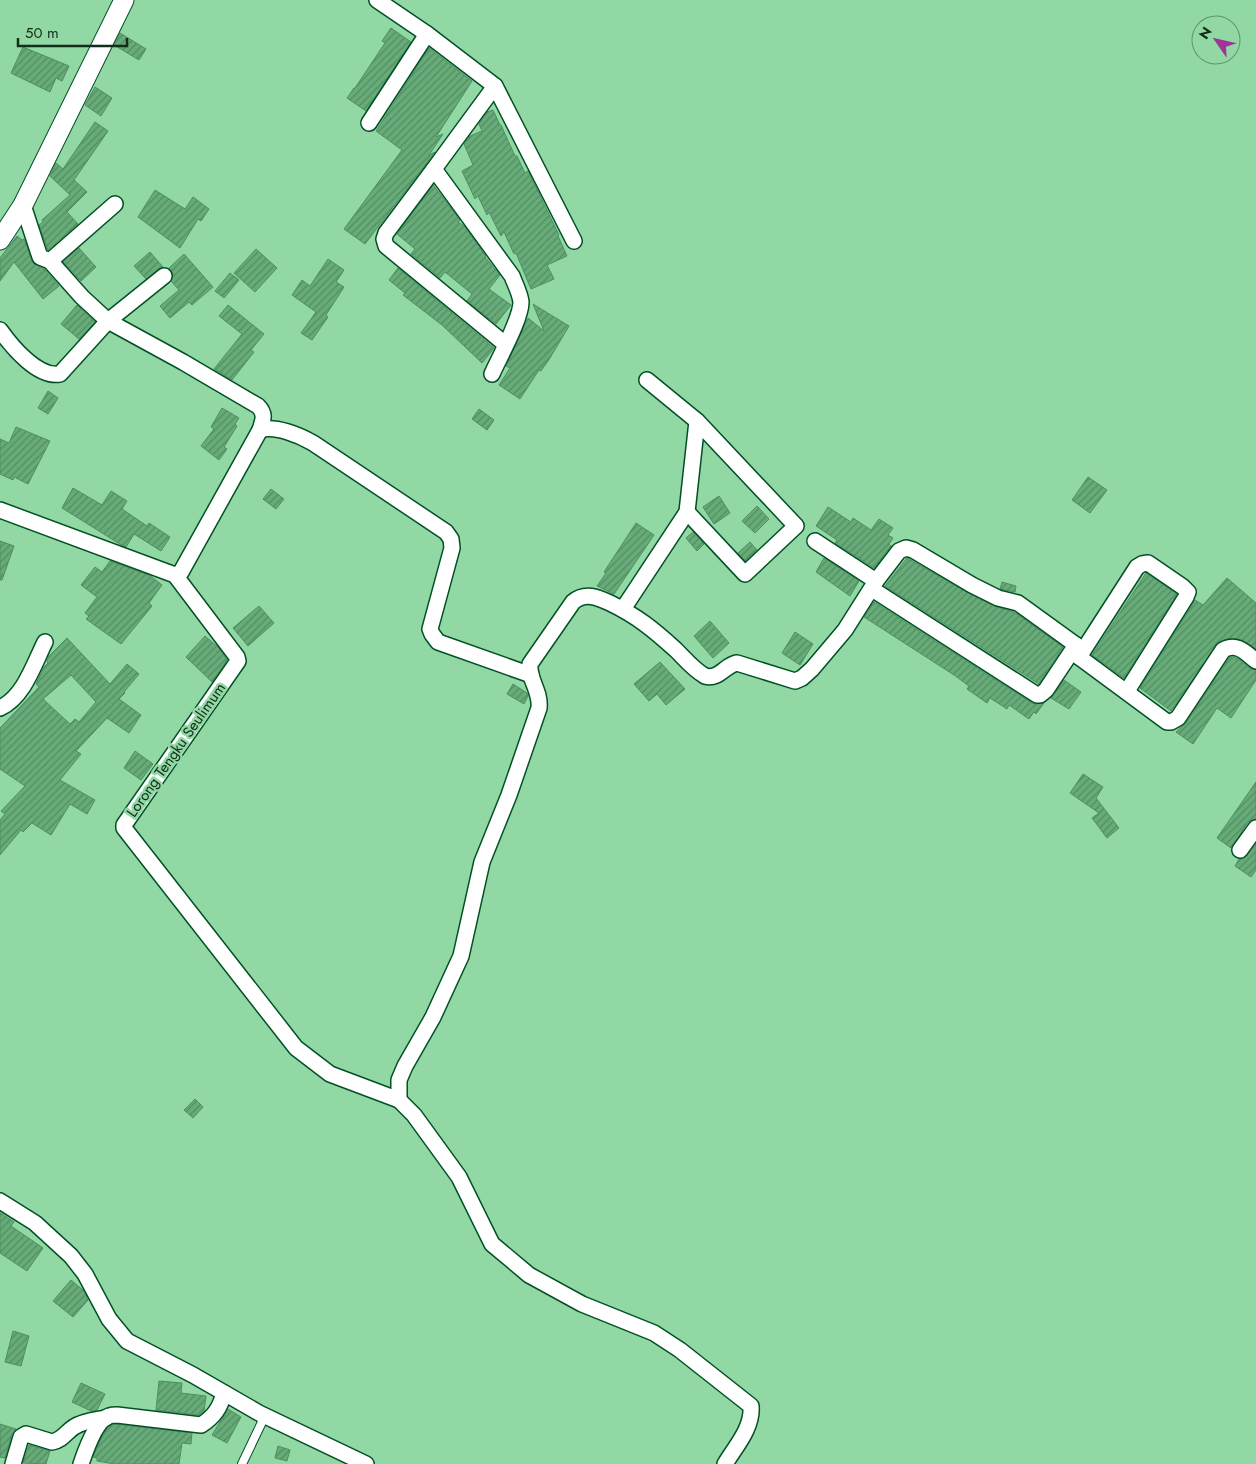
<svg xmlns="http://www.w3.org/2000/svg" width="1256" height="1464" viewBox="0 0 1256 1464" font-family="Jost,sans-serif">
<defs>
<pattern id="building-hatch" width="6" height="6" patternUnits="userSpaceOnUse" patternTransform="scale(1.25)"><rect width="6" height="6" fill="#67ab79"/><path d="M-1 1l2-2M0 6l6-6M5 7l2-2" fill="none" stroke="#538c62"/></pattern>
</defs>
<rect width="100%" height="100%" fill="#92d8a4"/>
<!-- building -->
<g fill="url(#building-hatch)" stroke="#4c9060" fill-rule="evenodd">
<polygon points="391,28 411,42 366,111 347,98 354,88 355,88 385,43 382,41"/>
<polygon points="120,33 146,49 139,60 114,45"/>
<polygon points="23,47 69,66 62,81 56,78 50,92 11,73"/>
<polygon points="429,48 472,81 436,137 443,134 429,155 435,152 365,244 344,229 402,150 376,131"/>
<polygon points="95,87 112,98 101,116 85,105"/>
<polygon points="493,110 500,125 501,125 515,156 517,156 525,173 528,171 559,235 558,236 567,256 547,265 554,279 531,289 516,253 514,254 504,232 501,236 489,212 487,215 478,196 475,199 462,171 473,165 464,144 470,136 482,131 479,124 487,112"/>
<polygon points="95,122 108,131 74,180 87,192 67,212 78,224 48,250 39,225 43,222 42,220 70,195 50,176 56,163 63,169"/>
<polygon points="433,185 460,220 458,222 464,226 486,256 485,257 500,275 489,289 511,305 496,324 467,301 472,294 445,272 440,278 411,254 415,249 397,234"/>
<polygon points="155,190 185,209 193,197 209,209 201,221 198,219 180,248 138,217"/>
<polygon points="17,236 22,240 24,239 33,263 44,269 59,286 43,299 14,262 0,281 0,258"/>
<polygon points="79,248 96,267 81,281 63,262"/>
<polygon points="256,249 277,268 255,292 234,273"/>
<polygon points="150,252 163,267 146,279 134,266"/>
<polygon points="184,254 213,287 192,305 189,302 170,318 160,306 179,290 171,281 173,274 169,268"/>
<polygon points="328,259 344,270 336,282 344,287 326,315 328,317 312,340 301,333 316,312 292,295 302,280 310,286"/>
<polygon points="398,268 494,348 482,363 442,325 403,295 405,293 389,280"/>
<polygon points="230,273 239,280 224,298 215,291"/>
<polygon points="533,304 569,326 550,358 541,371 539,370 520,399 499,385 510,368 506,366 528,318 544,331"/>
<polygon points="77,305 95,322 79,339 61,324"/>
<polygon points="228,305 264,334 251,350 254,352 232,380 214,369 242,334 219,316"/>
<polygon points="48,391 58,398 48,414 38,408"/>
<polygon points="222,408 239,418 235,424 237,426 224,447 227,449 219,460 201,446 214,429 211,427"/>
<polygon points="479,409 494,420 487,430 472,419"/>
<polygon points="16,427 50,441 28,484 14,477 13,480 0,474 0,439 9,443"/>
<polygon points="1088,477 1107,490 1090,513 1072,500"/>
<polygon points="73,488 102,505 111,491 127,501 122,509 147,526 149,523 170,537 161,551 134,534 126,547 123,546 62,508"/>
<polygon points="271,489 284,499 276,509 263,499"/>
<polygon points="719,496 730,513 714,524 703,507"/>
<polygon points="757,506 769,519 755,533 742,521"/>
<polygon points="828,507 851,522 853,518 871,530 879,519 893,528 888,535 893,538 889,544 891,546 874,568 835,543 837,540 816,526"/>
<polygon points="636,523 654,535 614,594 597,586 606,573 604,572"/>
<polygon points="693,532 704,544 697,551 686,538"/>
<polygon points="0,541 14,546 2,580 0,580"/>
<polygon points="750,542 757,550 745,561 738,553"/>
<polygon points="824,558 859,581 850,596 816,572"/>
<polygon points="907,558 968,593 994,606 1014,612 1063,647 1039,684 885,586"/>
<polygon points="110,561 149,575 162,585 149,603 152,606 121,644 86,619 89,616 85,613 97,597 81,585 95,567 102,572"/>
<polygon points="1146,573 1177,594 1124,678 1092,655"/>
<polygon points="1227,578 1256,603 1256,649 1239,639 1227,639 1219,642 1171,711 1140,688 1195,600 1203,605"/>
<polygon points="1002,582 1016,586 1015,592 1000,589"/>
<polygon points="874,602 1032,703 1037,704 1044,703 1036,714 1034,712 1029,719 1009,705 1007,709 990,698 987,703 967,689 969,686 954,675 864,617"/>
<polygon points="259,606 274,623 248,646 233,628"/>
<polygon points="710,621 729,643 713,658 694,636"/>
<polygon points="795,632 813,644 800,665 782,653"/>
<polygon points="205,636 219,648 227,660 212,682 186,657"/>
<path d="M67,638L110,684L127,664L139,674L124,692L125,693L119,699L141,715L129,733L107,718L76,751L81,754L60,780L95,800L87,814L70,804L51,835L32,823L23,832L21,830L0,855V820L5,814L1,811L25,786L0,769V728L39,687L36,684L44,667L48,663L47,661L49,656ZM71,675L96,702L79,722L75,719L70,724L43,699Z"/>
<polygon points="1233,657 1240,660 1250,668 1256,670 1256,680 1231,718 1217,708 1193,744 1176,732 1186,723 1229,658"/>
<polygon points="660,662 685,689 666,705 657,694 649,701 634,684"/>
<polygon points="1064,680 1081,692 1069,709 1051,698"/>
<polygon points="513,684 527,693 528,696 524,704 507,694"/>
<polygon points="135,751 153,764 141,780 124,768"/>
<polygon points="1083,774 1103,787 1096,798 1119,828 1107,838 1092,818 1099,813 1070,793"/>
<polygon points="1256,782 1256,819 1248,822 1231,848 1217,838"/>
<polygon points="1256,844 1256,870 1251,877 1235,866 1239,859 1247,856"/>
<polygon points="195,1099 203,1107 193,1118 184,1110"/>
<polygon points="0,1213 14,1222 11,1226 43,1248 27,1271 0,1253"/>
<polygon points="71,1280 84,1291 88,1300 73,1317 53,1301"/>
<polygon points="13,1331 29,1336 21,1366 5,1362"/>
<polygon points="159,1381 182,1383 181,1393 206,1396 204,1411 199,1415 156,1410"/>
<polygon points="81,1383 105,1394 97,1410 91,1411 72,1402"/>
<polygon points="228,1409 241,1417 227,1443 212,1435"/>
<polygon points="0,1424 16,1429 12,1434 5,1458 0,1457"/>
<polygon points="114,1424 192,1433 191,1444 182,1443 179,1464 114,1464 97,1461 97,1458 93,1457 100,1441 107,1429"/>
<polygon points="29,1445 50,1451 46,1464 23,1463"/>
<polygon points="278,1446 290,1450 287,1461 275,1458"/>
</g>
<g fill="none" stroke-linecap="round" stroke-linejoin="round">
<defs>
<polyline id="service" points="242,1464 262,1422 260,1415"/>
<g id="minor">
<polyline points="377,0 427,34 495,86 574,241"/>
<polyline points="369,123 427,34"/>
<polyline points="434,169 386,233 384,239 386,246 505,344"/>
<path d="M23,205L40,257L50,261L82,297L108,321L183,362L258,406C266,414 263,420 260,430L181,572L175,575"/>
<polyline points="50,261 115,204"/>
<path d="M0,330C12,347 38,378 60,374L108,321L164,276"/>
<path d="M492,374C500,356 521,319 521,302C520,293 515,284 512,276L434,169L495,86"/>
<path d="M260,430C275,425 299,435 313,443L446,532L451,539L452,548L430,629L432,634L438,642L531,675"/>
<polyline points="0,510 175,575 237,657 238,661 124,825 124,828 296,1048 330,1074 399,1100"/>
<polyline points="687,512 745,574 796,526 697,421"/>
<polyline points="815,541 876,581"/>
<polyline points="872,589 1037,695 1040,695 1046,690 1076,645"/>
<polyline points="623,609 687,512 697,421 647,380"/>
<polyline points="1079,657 1137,567 1142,564 1148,563 1183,587 1188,592 1186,597 1127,691"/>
<path d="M0,708C24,697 34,664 45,642"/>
<polyline points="1240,850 1256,828"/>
<polyline points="0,1201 35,1223 71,1256 85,1274 109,1319 127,1341 193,1375 259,1413 366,1464"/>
<path d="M13,1464L21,1437L26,1434L52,1442C63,1440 66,1432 74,1427C83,1421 96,1420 106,1418"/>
<path d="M81,1464C85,1452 96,1420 109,1416C112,1415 114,1415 117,1415L201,1425C214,1417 220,1408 224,1393"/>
<path d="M725,1464C735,1447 753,1428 751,1406L680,1350L654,1333L582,1304L529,1275L492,1244L459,1177L414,1115L399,1100V1080L405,1066L433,1017L461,956L482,862L509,795L539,708C541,691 528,679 530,664L573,602C585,592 597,597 610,603C637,616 654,630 676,650C685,659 694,670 705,676C719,680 725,665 737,663L795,681L802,678L812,669L845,630L876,581L899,551L906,548L913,550L972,585L998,598L1018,603L1076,645L1079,657L1167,722H1171L1178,718L1223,650C1237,642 1246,653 1256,661"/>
</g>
<polyline id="tertiary" points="0,240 23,205 124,0"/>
</defs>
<!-- service casing -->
<use href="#service" stroke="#005125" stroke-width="10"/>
<!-- minor casing -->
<use href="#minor" stroke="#005125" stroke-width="18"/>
<!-- tertiary casing -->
<use href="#tertiary" stroke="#005125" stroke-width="21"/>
<!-- service -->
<use href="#service" stroke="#fff" stroke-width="8"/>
<!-- minor -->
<use href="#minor" stroke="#fff" stroke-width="15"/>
<!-- tertiary -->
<use href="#tertiary" stroke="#fff" stroke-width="19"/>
</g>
<g text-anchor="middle" stroke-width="5" stroke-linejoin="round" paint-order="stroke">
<!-- street labels -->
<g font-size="15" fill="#112e1a" stroke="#92d8a4">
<text transform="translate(176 750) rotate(-55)" y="5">Lorong Tengku Seulimum</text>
</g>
</g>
<!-- north arrow -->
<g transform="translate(1216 40) rotate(304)"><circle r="24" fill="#92d8a4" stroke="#5e946d"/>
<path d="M0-4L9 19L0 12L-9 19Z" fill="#a03596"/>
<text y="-8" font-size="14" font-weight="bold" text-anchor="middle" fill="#112e1a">N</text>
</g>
<!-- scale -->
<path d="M18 38v8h109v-8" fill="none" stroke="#112e1a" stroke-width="2.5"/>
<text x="25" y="38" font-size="15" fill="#112e1a" stroke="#92d8a4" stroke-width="4" paint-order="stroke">50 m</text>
</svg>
